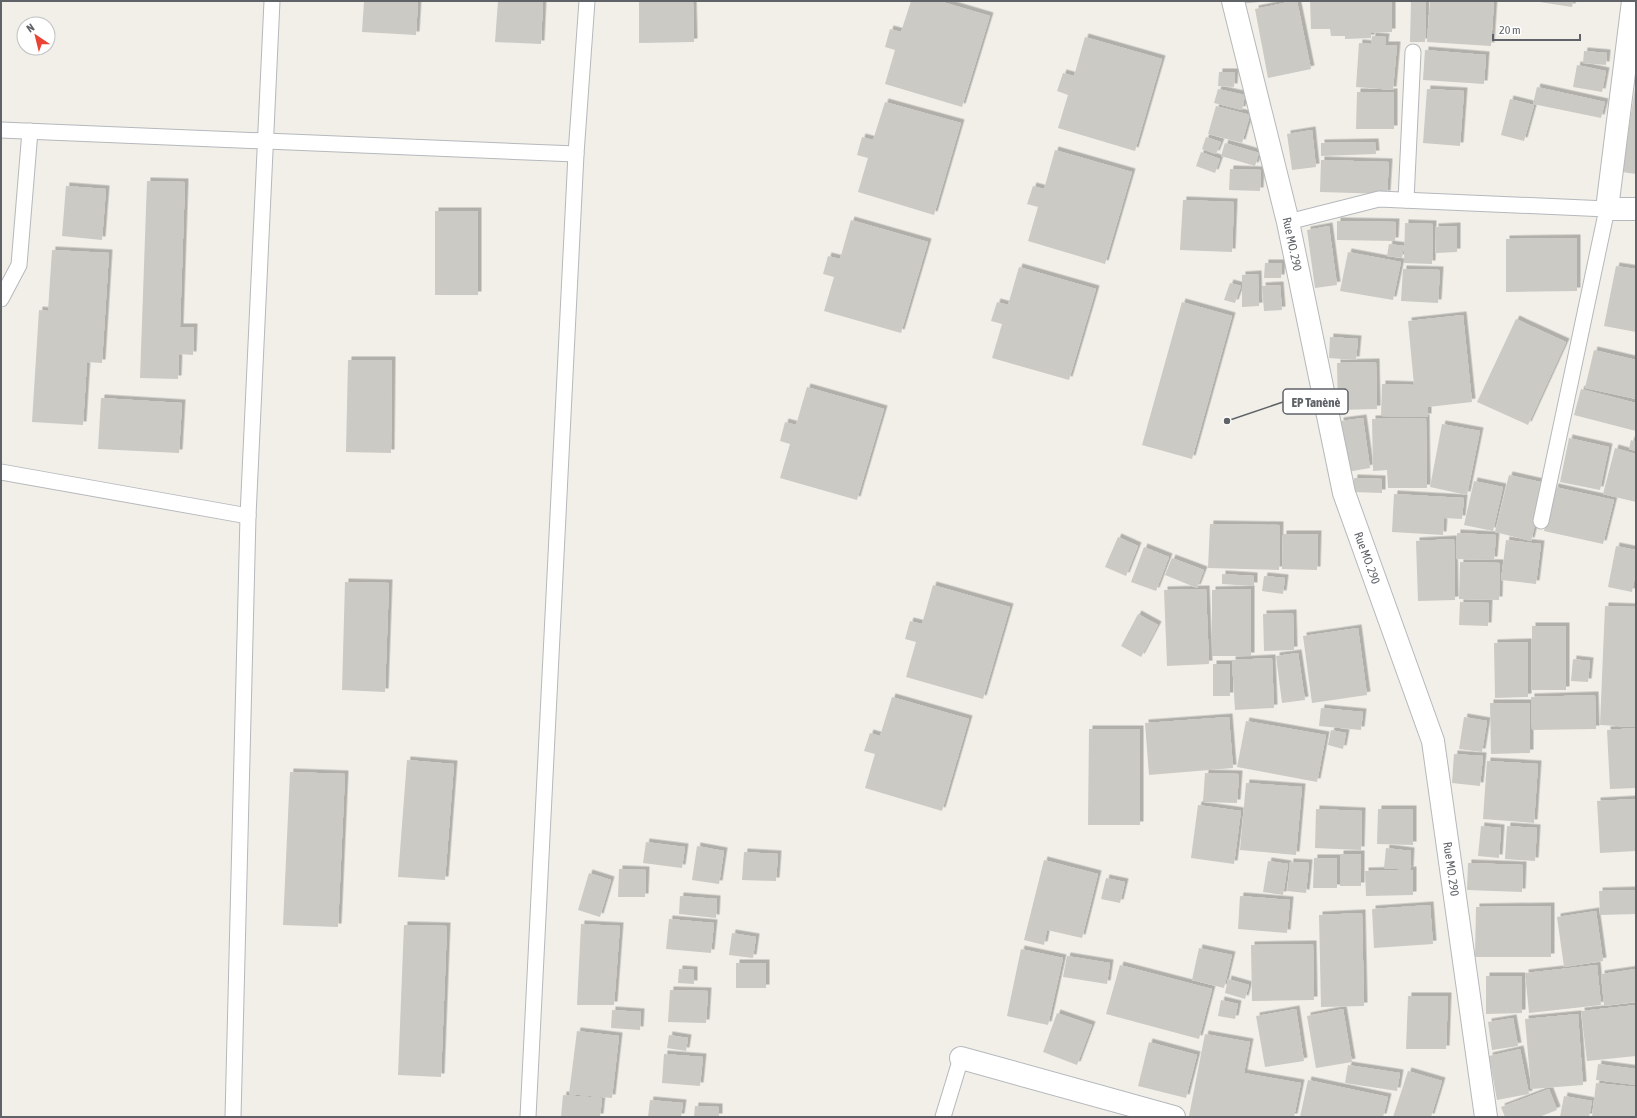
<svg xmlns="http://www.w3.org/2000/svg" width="1637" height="1118" viewBox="0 0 1637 1118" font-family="'Asap Condensed',sans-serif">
<defs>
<filter id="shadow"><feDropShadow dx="3.5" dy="-3.5" stdDeviation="0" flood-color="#0004"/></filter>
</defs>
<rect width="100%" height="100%" fill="#f1efe8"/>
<!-- building -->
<g fill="#cccac5" filter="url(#shadow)">
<polygon points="364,1 418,1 416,35 362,32"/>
<polygon points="498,1 543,1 541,44 495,42"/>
<polygon points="639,1 693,1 694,42 639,43"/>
<polygon points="911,1 939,1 990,16 962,107 885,84 895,50 885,47 890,29 901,32"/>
<polygon points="1239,1 1260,1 1260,2 1239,4"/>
<polygon points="1293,1 1297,1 1311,69 1268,78 1255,9"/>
<polygon points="1310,1 1392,1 1392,32 1371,33 1371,38 1345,39 1345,36 1331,36 1330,29 1311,29"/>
<polygon points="1411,1 1426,1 1425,42 1410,42"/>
<polygon points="1430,1 1494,1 1491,46 1427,42"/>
<polygon points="1533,1 1573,1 1572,7"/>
<polygon points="1372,36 1386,37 1385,45 1397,45 1393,90 1356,87 1359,43 1371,44"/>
<polygon points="1085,37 1162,59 1135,151 1058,128 1068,95 1057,91 1063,73 1074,76"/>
<polygon points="1425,50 1486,55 1484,84 1423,80"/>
<polygon points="1584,51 1607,53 1606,65 1583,63"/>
<polygon points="1577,65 1606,71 1602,92 1573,87"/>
<polygon points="1219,72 1235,72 1234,87 1218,86"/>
<polygon points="1537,87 1605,102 1601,118 1533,104"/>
<polygon points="1635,88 1636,88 1636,174 1622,172"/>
<polygon points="1218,89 1245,95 1242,110 1214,103"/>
<polygon points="1427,89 1464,91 1460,146 1423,143"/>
<polygon points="1357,92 1394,92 1394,129 1356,129"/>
<polygon points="1510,99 1534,105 1524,141 1501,135"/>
<polygon points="885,102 961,123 934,215 858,192 868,158 857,155 862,137 873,140"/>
<polygon points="1216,106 1250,115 1242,143 1208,134"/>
<polygon points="1312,130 1316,167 1292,170 1287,134"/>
<polygon points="1206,137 1221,142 1216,154 1202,149"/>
<polygon points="1375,142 1376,154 1321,156 1321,143"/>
<polygon points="1225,143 1259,153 1255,166 1221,156"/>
<polygon points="1055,150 1132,172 1105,264 1028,241 1038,207 1027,204 1033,186 1044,189"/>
<polygon points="1201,152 1220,159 1215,173 1196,166"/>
<polygon points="1321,160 1389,162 1387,194 1320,192"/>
<polygon points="1230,169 1261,170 1260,191 1229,190"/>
<polygon points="147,181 185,182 180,327 194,327 193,355 179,354 178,379 140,378"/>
<polygon points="66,186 106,189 102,240 62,236"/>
<polygon points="1183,200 1234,202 1232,252 1180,250"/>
<rect x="435" y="211" width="43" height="84"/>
<polygon points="851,220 928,242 901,333 824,311 834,277 823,274 828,256 840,259"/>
<polygon points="1337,221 1396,222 1395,241 1337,240"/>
<polygon points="1405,223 1433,224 1432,264 1404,263"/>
<polygon points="1329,226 1337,285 1315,288 1307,230"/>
<polygon points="1457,226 1457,252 1436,253 1435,227"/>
<polygon points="1577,238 1577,291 1506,292 1506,239"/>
<polygon points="1389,244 1404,246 1402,258 1387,256"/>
<polygon points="52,250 109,253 102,363 87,362 83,425 32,422 39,310 48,311"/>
<polygon points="1348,252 1401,262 1393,300 1340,291"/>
<polygon points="1265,263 1282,263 1281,278 1264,278"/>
<polygon points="1616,266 1636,269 1636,332 1604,326"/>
<polygon points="1019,267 1096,289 1069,380 992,358 1002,324 991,321 997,302 1008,305"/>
<polygon points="1403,269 1440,270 1438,303 1401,301"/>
<polygon points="1258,274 1259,306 1242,307 1242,275"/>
<polygon points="1230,283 1241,286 1235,303 1224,300"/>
<polygon points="1280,285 1282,310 1264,311 1262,286"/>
<polygon points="1182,302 1232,316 1192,459 1142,445"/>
<polygon points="1463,315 1472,402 1428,407 1428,417 1381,416 1382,384 1414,385 1408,321"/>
<polygon points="1516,319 1566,342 1528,425 1477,402"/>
<polygon points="1330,337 1358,339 1356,360 1329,358"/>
<polygon points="1594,350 1636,360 1636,399 1585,388"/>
<polygon points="348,360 392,360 391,453 346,452"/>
<polygon points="1376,362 1377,409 1338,410 1337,363"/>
<polygon points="807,387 884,409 857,500 780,478 790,444 780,441 785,422 796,425"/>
<polygon points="1581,389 1636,403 1636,431 1574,415"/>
<polygon points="101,398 182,403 179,453 98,449"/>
<polygon points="1363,418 1370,468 1347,472 1340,421"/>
<polygon points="1426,418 1427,488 1388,488 1387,470 1373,471 1372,419"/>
<polygon points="1442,424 1480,431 1467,495 1430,487"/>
<polygon points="1569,438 1609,447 1600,490 1560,482"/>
<polygon points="1631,440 1636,442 1636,451 1629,449"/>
<polygon points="1615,448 1636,454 1636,502 1603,494"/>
<polygon points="1509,475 1545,483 1531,541 1495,532"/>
<polygon points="1354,478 1382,479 1382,493 1353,492"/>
<polygon points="1474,481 1503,487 1493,531 1464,525"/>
<polygon points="1555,487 1614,500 1603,544 1544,531"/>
<polygon points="1394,494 1464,498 1462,519 1444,518 1443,535 1392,532"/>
<polygon points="1210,524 1280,525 1279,570 1208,568"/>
<polygon points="1457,533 1496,535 1494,560 1456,559"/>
<polygon points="1283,534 1318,534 1317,570 1282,569"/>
<polygon points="1118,537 1138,546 1126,576 1105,567"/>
<polygon points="1454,539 1455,600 1418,601 1416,541"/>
<polygon points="1506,540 1541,544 1536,584 1501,580"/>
<polygon points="1616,546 1636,550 1636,571 1632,592 1608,587"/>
<polygon points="1144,547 1169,557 1156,591 1131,582"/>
<polygon points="1172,558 1204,570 1197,588 1165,575"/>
<polygon points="1460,562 1500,563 1499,600 1459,599"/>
<polygon points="1222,574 1254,576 1254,586 1222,584"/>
<polygon points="1264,576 1285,578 1283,594 1262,591"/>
<polygon points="345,582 389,583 385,692 342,690"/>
<polygon points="933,585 1010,607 983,699 906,677 916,642 905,639 910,621 922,624"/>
<polygon points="1206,589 1209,664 1167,666 1164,590"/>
<polygon points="1251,589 1251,656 1212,656 1212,590"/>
<polygon points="1460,602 1489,603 1488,626 1459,625"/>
<polygon points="1605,606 1636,607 1636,727 1600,725"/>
<polygon points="1293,613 1294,650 1264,651 1263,614"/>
<polygon points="1138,614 1158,625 1141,657 1121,646"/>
<rect x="1532" y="626" width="34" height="64"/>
<polygon points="1358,628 1367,695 1312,703 1303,636"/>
<polygon points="1528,642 1528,697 1495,698 1494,643"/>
<polygon points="1298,653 1305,700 1282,703 1276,656"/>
<polygon points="1272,658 1274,708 1235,710 1232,660"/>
<polygon points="1573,659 1590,661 1588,682 1571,681"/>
<rect x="1213" y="664" width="17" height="32"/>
<polygon points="1595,695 1596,729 1532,730 1531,697"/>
<polygon points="892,697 969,719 942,811 865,788 875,754 864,751 870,733 880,736"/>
<polygon points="1490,703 1530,703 1530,753 1491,754"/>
<polygon points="1321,708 1363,712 1361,730 1319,726"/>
<polygon points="1229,717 1233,768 1149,775 1145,723"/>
<polygon points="1464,717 1487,721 1482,752 1459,749"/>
<polygon points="1246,721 1326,735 1317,782 1237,767"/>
<polygon points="1636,728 1636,788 1610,789 1607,730"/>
<polygon points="1089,729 1140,729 1140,825 1088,825"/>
<polygon points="1331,730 1346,733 1343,749 1328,745"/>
<polygon points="1454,754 1483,756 1480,786 1452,783"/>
<polygon points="407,760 454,764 445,880 398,877"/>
<polygon points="1487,761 1538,764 1534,823 1483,819"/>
<polygon points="290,772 345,774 338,927 283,925"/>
<polygon points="1205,773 1239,774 1237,803 1203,802"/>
<polygon points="1246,783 1302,787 1296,855 1240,850"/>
<polygon points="1636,799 1636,851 1600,853 1597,801"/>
<polygon points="1198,805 1241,811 1234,864 1191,858"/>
<polygon points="1316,809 1362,811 1361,850 1315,848"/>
<polygon points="1378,809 1413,809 1413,845 1377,844"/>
<polygon points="1481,826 1501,828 1499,858 1478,856"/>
<polygon points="1507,826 1537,828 1535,861 1505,859"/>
<polygon points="646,842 685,847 682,868 643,863"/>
<polygon points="697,846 724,851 719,884 692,880"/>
<polygon points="1386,848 1411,851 1410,870 1384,868"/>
<polygon points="744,852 778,854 776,881 742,880"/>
<rect x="1340" y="854" width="21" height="32"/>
<polygon points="1314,858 1337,858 1337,888 1313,888"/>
<polygon points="1044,860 1098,874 1082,938 1047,930 1044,945 1024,940"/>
<polygon points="1268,861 1288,864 1283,895 1263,892"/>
<polygon points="1290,862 1309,863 1306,893 1287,891"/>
<polygon points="1468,863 1523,865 1522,892 1467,890"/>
<polygon points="619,869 646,870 645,897 618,897"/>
<polygon points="1413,870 1413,895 1366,896 1365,871"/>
<polygon points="589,873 611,880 600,917 578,910"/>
<polygon points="1106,878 1125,882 1120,903 1101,899"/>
<polygon points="1636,890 1636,914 1600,915 1599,891"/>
<polygon points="680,896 717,899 716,918 679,914"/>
<polygon points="1240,896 1290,900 1287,933 1238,929"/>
<polygon points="1430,905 1433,944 1374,948 1372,909"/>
<polygon points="1551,906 1551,957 1475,957 1476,907"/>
<polygon points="1596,911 1603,961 1564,967 1557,917"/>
<polygon points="1362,913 1364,1006 1321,1007 1319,915"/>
<polygon points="669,919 714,923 711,953 666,949"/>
<polygon points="581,924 620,926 614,1005 577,1005"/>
<polygon points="404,925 447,926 441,1077 398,1075"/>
<polygon points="732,933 756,937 753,958 729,955"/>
<polygon points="1313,944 1314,1000 1252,1001 1251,945"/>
<polygon points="1199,948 1232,955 1224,988 1192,980"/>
<polygon points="1021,949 1063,958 1048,1025 1007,1016"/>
<polygon points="1067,956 1110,963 1107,984 1063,977"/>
<rect x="736" y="963" width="30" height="25"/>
<polygon points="1120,965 1212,989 1199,1039 1106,1014"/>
<polygon points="1597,965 1601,1005 1529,1013 1525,973"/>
<polygon points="679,969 694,970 694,984 678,983"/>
<polygon points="1636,969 1636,1002 1604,1006 1601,974"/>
<polygon points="1486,976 1522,976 1522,1013 1486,1014"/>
<polygon points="1228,979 1249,985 1245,999 1225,993"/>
<polygon points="670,990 708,991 706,1023 668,1022"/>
<polygon points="1408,996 1448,996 1446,1049 1406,1049"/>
<polygon points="1221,1000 1238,1004 1235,1019 1218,1016"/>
<polygon points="1636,1005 1636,1056 1587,1061 1581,1011"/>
<polygon points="1296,1009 1304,1061 1265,1067 1256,1016"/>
<polygon points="1343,1009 1352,1062 1316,1068 1307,1016"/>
<polygon points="612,1010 641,1012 640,1030 611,1028"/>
<polygon points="1057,1013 1092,1025 1077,1065 1043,1052"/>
<polygon points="1578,1014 1583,1085 1531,1089 1525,1019"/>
<polygon points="1513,1018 1518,1046 1492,1050 1488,1022"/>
<polygon points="577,1031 619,1036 612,1098 569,1094"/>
<polygon points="1205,1034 1250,1042 1244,1073 1301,1083 1294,1117 1189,1116"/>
<polygon points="669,1035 688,1038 686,1051 667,1048"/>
<polygon points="1149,1042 1197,1055 1186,1098 1138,1086"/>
<polygon points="1520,1049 1529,1094 1497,1100 1489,1056"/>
<polygon points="664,1054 703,1057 700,1086 662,1083"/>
<polygon points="1598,1064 1636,1069 1636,1085 1596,1080"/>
<polygon points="1348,1065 1400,1073 1397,1091 1345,1083"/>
<polygon points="1408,1071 1442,1081 1431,1117 1393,1117"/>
<polygon points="1308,1080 1388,1097 1383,1117 1300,1117"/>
<polygon points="1596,1083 1636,1087 1636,1117 1592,1117"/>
<polygon points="1549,1089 1557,1110 1539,1117 1505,1117 1501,1107"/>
<polygon points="563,1095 602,1098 600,1117 561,1117"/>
<polygon points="1564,1096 1592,1101 1589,1117 1560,1117"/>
<polygon points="650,1100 683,1103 681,1117 648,1117"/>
<polygon points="695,1106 719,1107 719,1117 694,1117"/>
</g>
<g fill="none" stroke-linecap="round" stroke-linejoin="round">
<defs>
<g id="service">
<polyline points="1,130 576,154"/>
<polyline points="1406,200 1413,52"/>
<polyline points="1288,222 1379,199 1607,209 1541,521"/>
<polyline points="1,299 19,265 30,131"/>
<polyline points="1,472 248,516"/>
<polyline points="233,1117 248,516 272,1"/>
<polyline points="528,1117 576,154 587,1"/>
<polyline points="943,1117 961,1058"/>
</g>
<g id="minor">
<polyline points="1233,1 1288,222 1344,493 1433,741 1486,1117"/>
<polyline points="1633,1 1607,209 1636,209"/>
<polyline points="961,1058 1174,1117"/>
</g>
</defs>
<!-- service casing -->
<use href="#service" stroke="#b5b8bc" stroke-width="17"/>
<!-- minor casing -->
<use href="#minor" stroke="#b5b8bc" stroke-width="24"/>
<!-- service -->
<use href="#service" stroke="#fff" stroke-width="15"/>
<!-- minor -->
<use href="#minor" stroke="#fff" stroke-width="22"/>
</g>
<g text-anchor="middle" stroke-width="4" stroke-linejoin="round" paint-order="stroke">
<!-- street labels -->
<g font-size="12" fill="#5f6368" stroke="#fff">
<text transform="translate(1292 244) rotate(78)" y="4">Rue MO. 290</text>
<text transform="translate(1367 558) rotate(70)" y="4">Rue MO. 290</text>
<text transform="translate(1451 869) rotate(82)" y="4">Rue MO. 290</text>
</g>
</g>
<!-- callouts -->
<path fill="none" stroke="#5f6368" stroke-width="1.5" d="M1227 421L1283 402"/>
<circle fill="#5f6368" stroke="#fff" stroke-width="1.5" cx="1227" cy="421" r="4"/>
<rect fill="#fff" stroke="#5f6368" stroke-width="1.5" x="1283" y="389" width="65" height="25" rx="4"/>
<g font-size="13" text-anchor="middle" font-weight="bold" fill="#5f6368">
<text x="1316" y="407">EP Tanènè</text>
</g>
<!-- border -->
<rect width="1637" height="1118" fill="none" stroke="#5f6368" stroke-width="4"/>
<!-- north arrow -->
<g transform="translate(36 36) rotate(325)"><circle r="19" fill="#ffffff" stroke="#bfc1c3"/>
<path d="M0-3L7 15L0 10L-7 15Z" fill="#ea4335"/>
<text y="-6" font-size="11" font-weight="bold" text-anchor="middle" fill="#5f6368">N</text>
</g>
<!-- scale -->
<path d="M1493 34v6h87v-6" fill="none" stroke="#5f6368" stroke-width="2"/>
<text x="1499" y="34" font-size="12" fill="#5f6368" stroke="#ffffff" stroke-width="3" paint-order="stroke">20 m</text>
</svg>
